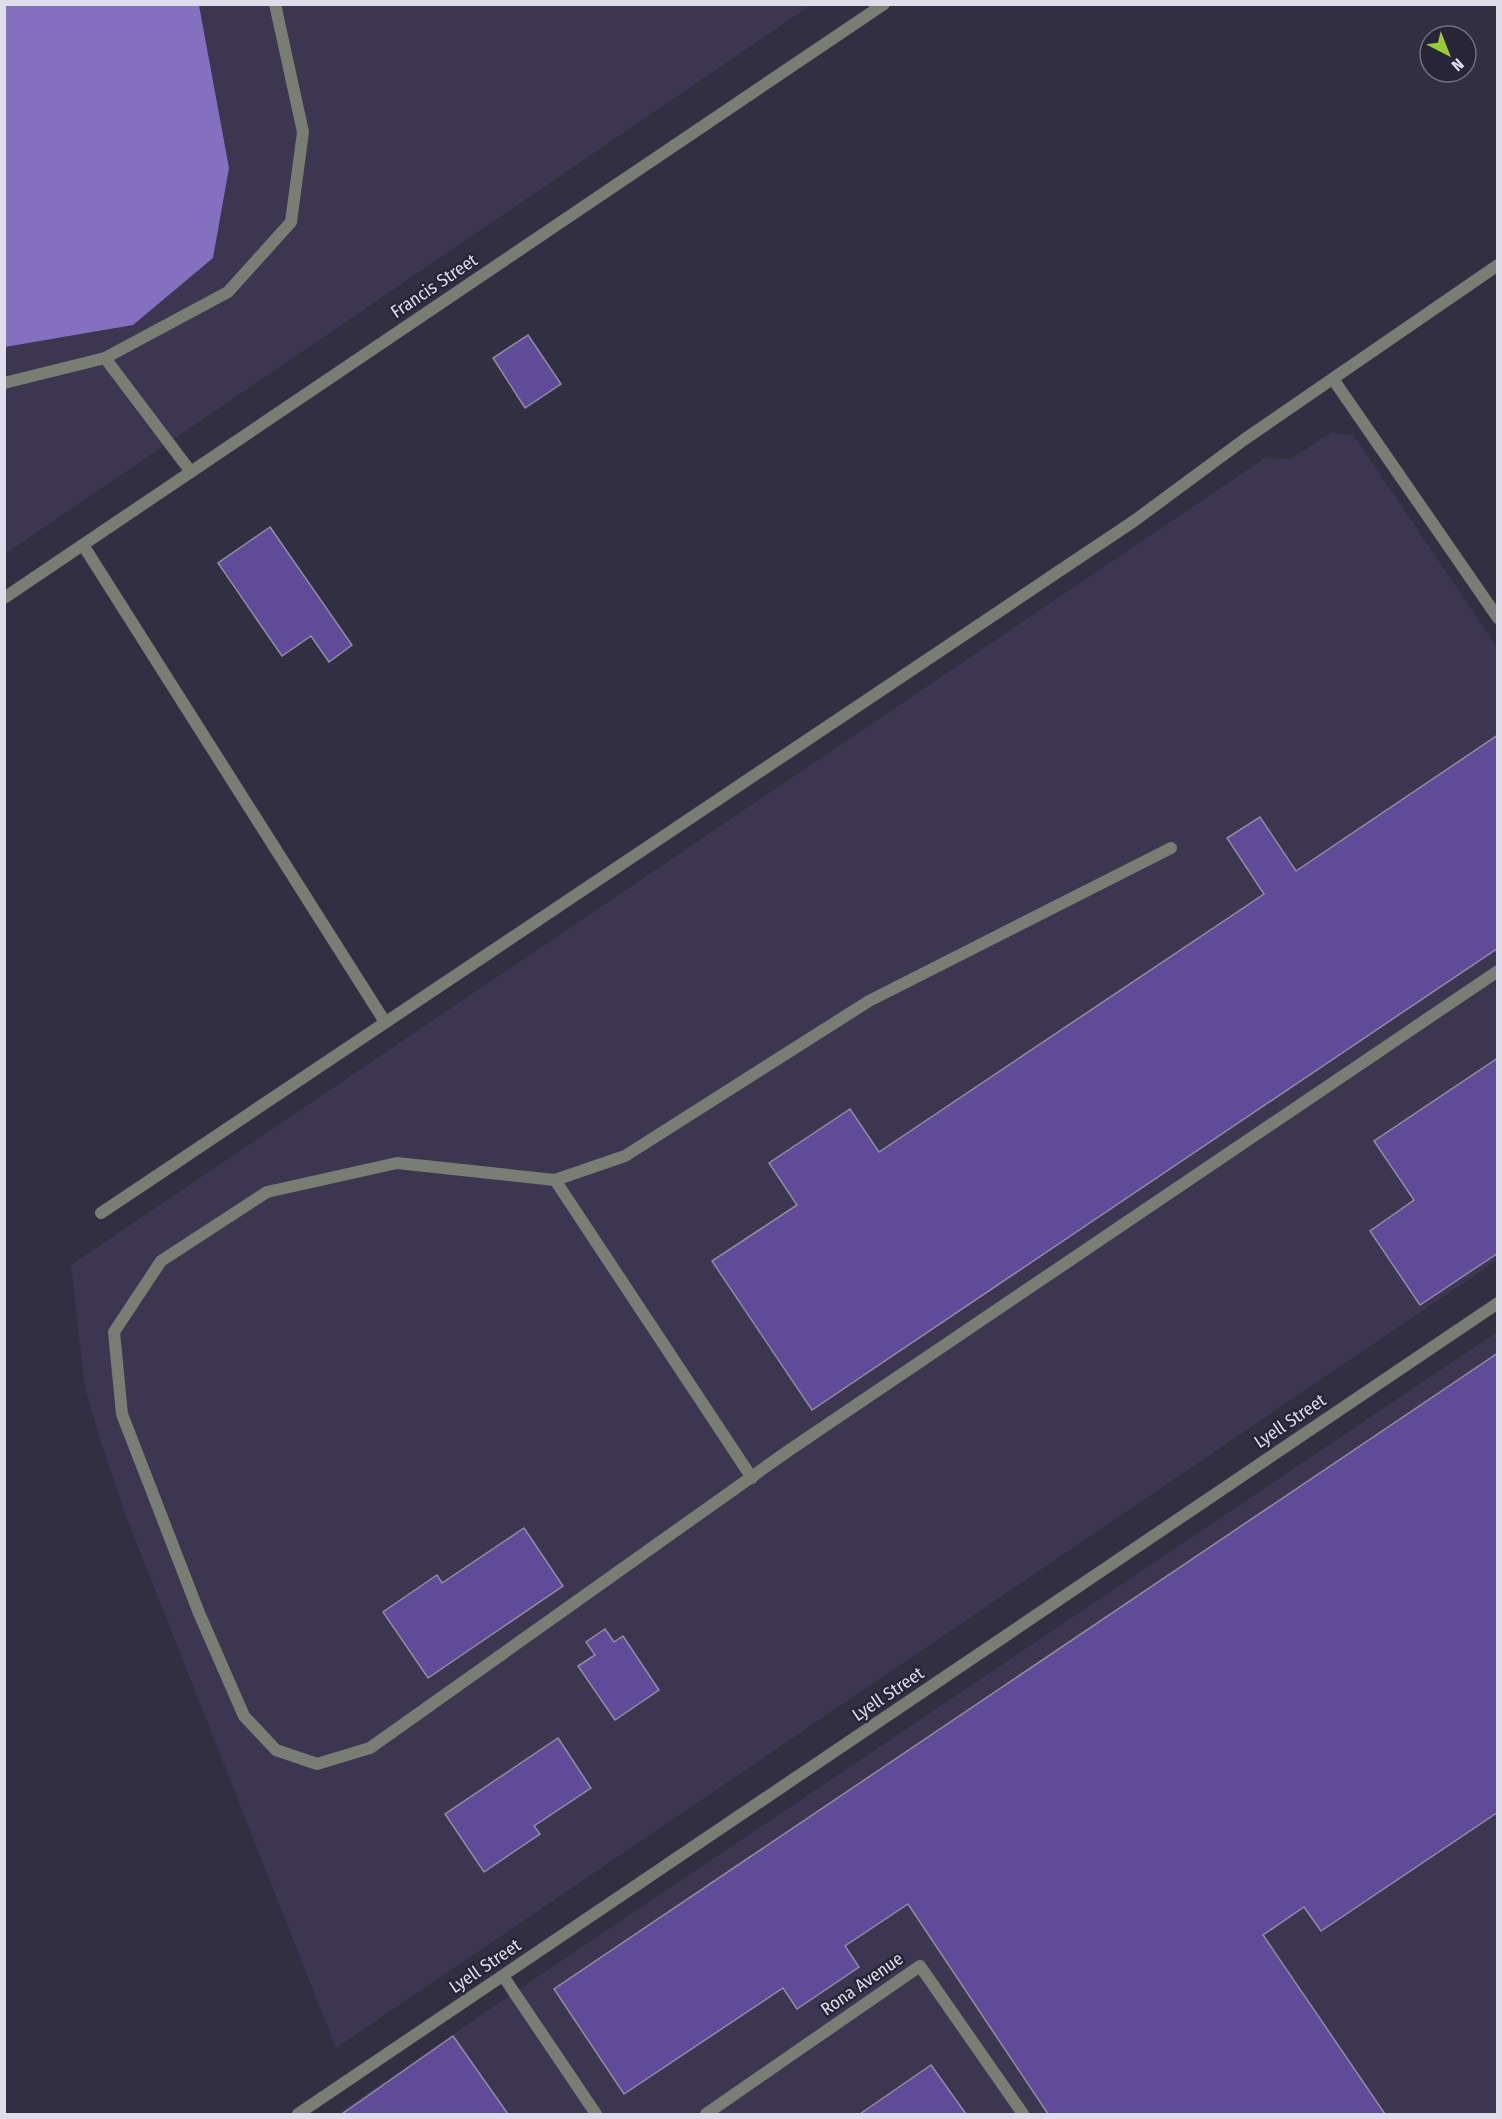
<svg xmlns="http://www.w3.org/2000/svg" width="1502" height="2119" viewBox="0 0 1502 2119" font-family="'Fira Sans Condensed',sans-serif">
<rect width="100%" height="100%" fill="#332f43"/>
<!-- built -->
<g fill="#3c3651">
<polygon points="199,5 811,5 5,554 5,347 133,325 229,168"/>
<polygon points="1332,432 1354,436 1497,647 1497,1260 336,2048 126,1516 102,1445 85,1388 71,1265 1265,458 1291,459"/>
<polygon points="1497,1332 1497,2114 337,2114 506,1998"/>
</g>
<!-- water -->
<polygon fill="#8370bf" points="5,4 199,5 229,168 213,258 133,325 5,347"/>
<!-- building -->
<g fill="#5f4b97" stroke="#918da5" stroke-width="1.5">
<polygon points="528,335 561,384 525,408 493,358"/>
<polygon points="270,527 352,645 329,662 311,636 282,656 218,563"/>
<polygon points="1498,735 1498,948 812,1410 712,1261 797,1205 769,1163 850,1109 879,1152 1264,894 1227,838 1260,817 1296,871"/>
<polygon points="1498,1058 1498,1253 1420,1305 1370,1231 1414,1200 1374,1141"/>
<polygon points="1498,1353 1498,1812 1321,1931 1304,1907 1263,1935 1385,2114 1048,2114 908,1904 845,1946 859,1967 797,2009 783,1988 624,2094 554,1989"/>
<polygon points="524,1528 563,1586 428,1678 383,1612 437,1575 442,1583"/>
<polygon points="605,1629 614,1642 623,1636 659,1690 615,1720 578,1666 595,1655 586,1642"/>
<polygon points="558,1738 591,1788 534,1826 540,1834 484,1872 445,1814"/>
<polygon points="453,2036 508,2114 342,2114"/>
<polygon points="931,2065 966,2114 860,2114"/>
</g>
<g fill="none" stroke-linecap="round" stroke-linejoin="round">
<!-- lane -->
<g stroke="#797d73" stroke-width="12">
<polyline points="105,358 191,472"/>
<polyline points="4,383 105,358 228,292 291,222 303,132 275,4"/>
<polyline points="83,545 385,1022"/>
<polyline points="1171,848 869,1001 625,1156 555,1180 397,1163 267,1192 161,1261 114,1332 122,1414 199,1613 244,1716 276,1750 317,1764 370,1748 788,1451 1498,971"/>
<polyline points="555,1180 752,1478"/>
<polyline points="101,1213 1134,521 1245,439 1498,265"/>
</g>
<!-- street -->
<g stroke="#797d73" stroke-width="12">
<polyline points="1333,379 1498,618"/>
<polyline points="4,598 884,4"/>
<polyline points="503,1976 596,2114"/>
<polyline points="298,2114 1498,1303"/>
<polyline points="706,2114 920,1966 1023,2114"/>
</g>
</g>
<g text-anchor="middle" stroke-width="5" stroke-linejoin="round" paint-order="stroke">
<!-- street labels -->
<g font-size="18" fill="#dfddea" stroke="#292538">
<text transform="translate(434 286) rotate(-34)" y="6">Francis Street</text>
<text transform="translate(1290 1421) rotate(-34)" y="6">Lyell Street</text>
<text transform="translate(888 1694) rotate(-34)" y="6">Lyell Street</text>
<text transform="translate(485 1966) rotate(-34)" y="6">Lyell Street</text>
<text transform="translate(862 1984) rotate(-35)" y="6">Rona Avenue</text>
</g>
</g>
<!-- border -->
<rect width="1502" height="2119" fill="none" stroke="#dfddea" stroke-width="12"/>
<!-- north arrow -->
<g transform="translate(1448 54) rotate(138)"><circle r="28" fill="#292538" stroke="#726f7f" stroke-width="1.5"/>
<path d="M0-4.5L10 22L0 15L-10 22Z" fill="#98cb37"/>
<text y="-9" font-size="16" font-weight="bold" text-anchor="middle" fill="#dfddea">N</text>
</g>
</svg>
